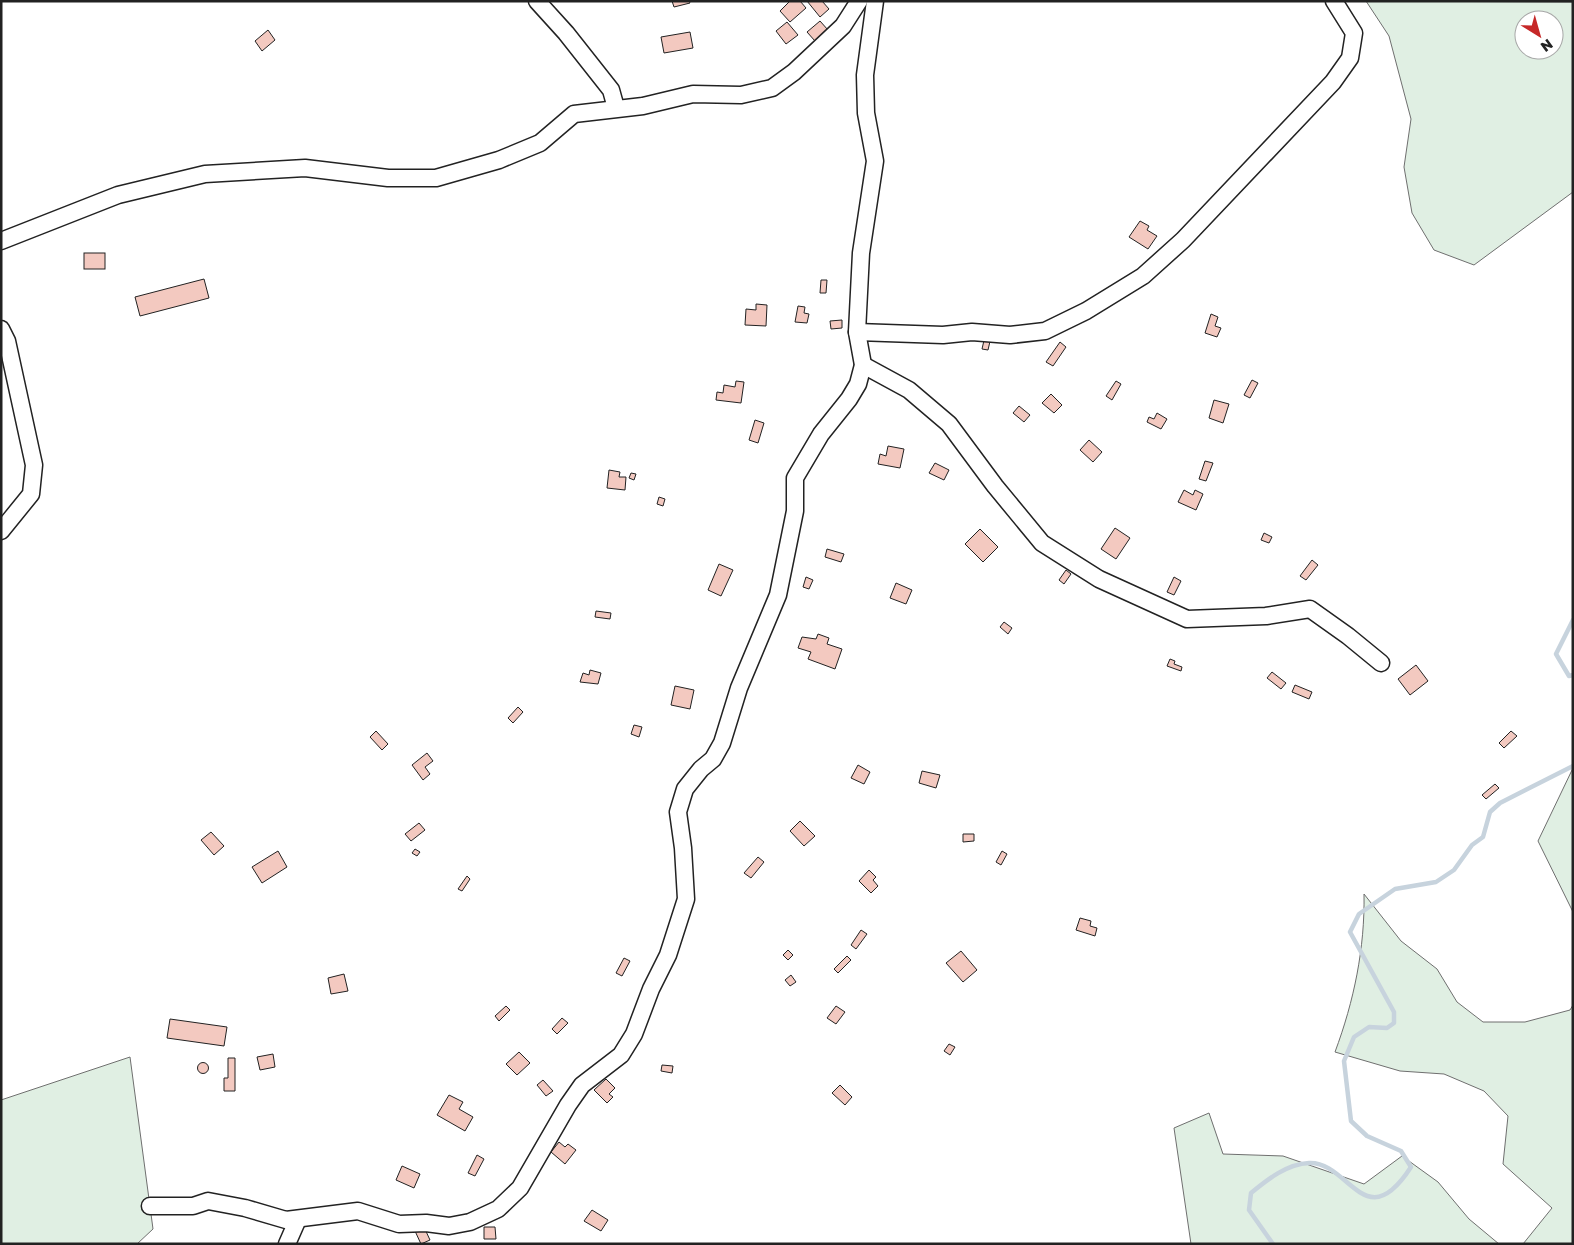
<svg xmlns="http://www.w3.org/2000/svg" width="1574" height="1245" viewBox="0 0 1574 1245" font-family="'Golos Text',sans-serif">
<rect width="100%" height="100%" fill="#fff"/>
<!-- green -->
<g fill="#e0efe3" stroke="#6f6f6f" fill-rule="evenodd">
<path d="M1366,1L1573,2V192L1474,265L1434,250L1412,213L1404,167L1411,119L1389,36ZM1524,20H1554V50H1524Z"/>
<polygon points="1573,768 1573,912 1538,841"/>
<path d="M1364,894L1401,941L1437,969L1457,1002L1483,1022H1525L1570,1010L1573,1005V1244H1523L1552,1208L1503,1164L1508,1116L1484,1091L1444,1074L1400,1071L1335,1052C1354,1001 1365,948 1364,894Z"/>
<polygon points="130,1057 153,1229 137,1244 1,1244 1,1100"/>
<polygon points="1209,1113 1223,1154 1283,1156 1364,1184 1402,1156 1438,1182 1469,1219 1499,1244 1191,1244 1174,1128"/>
</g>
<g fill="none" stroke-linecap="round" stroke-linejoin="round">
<!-- stream -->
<g stroke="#c7d3dd" stroke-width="4.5">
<polyline points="1573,620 1556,654 1569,676 1573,675"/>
<path d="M1273,1244L1249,1210L1251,1193C1268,1179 1287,1164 1309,1163C1349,1161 1365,1238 1411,1167L1401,1151L1367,1136L1351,1121L1344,1061L1354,1037L1369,1027L1387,1028L1394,1023V1012L1350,932L1359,914L1395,889L1436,882L1454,870L1472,845L1483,837L1490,812L1500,803L1573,766"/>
</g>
</g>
<!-- building -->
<g fill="#f3c9c0" stroke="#222">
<polygon points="672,1 689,1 690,3 674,7"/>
<polygon points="790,1 800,1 806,8 790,22 780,11"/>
<polygon points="807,1 822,1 829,9 820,17"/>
<polygon points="820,21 828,30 815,41 807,32"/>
<polygon points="787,22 798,35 786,44 776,31"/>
<polygon points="268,30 275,40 262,51 255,41"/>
<polygon points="690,32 693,48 664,53 661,37"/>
<polygon points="1140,221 1149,226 1147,230 1157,236 1148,249 1129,237"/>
<rect x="84" y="253" width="21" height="16"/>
<polygon points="204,279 209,298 140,316 135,297"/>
<polygon points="821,280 827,280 826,293 820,293"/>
<polygon points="756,304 767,305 766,326 745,325 746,309 756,310"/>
<polygon points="798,306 805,307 804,313 809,314 807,323 795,322"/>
<polygon points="1211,314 1218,317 1215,326 1221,328 1217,337 1205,333"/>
<polygon points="842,320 842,328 831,329 830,321"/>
<polygon points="985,336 991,337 988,350 982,349"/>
<polygon points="1060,342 1066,347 1053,366 1046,362"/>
<polygon points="1252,380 1258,383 1250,398 1244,395"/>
<polygon points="736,381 744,382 741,403 716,400 717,392 723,393 724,385 735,387"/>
<polygon points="1116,381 1121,384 1112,400 1106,396"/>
<polygon points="1051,394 1062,405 1054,413 1042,403"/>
<polygon points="1214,400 1229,404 1223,423 1209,418"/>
<polygon points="1019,406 1030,415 1024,422 1013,413"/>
<polygon points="1157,413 1167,419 1161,429 1147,422 1149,417 1154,419"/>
<polygon points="755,420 764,423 758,443 749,440"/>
<polygon points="1089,440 1102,452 1093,462 1080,450"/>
<polygon points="888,446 904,449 900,468 878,464 880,454 886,456"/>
<polygon points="1205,461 1213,463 1206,481 1199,479"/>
<polygon points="935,463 949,470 944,480 929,473"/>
<polygon points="609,470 620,472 619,477 626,477 625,490 607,488"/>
<polygon points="631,473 636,474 634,480 629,478"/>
<polygon points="1184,490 1193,495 1195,490 1203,494 1196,510 1178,502"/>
<polygon points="659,497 665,499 663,506 657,504"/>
<polygon points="1115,528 1130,538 1116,559 1101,549"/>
<polygon points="980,529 998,547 983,562 965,544"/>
<polygon points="1264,533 1272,537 1269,543 1261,540"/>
<polygon points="827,549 844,554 841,562 825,557"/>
<polygon points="1312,560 1318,565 1306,580 1300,576"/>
<polygon points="719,564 733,570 721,596 708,590"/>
<polygon points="1066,570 1071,574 1064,584 1059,580"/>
<polygon points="806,577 813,580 809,589 803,587"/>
<polygon points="1174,577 1181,581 1174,595 1167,592"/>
<polygon points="896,583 912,590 906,604 890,598"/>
<polygon points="596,611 611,613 610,619 595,617"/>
<polygon points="1004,622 1012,628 1008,634 1000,627"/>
<polygon points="818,634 829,638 827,644 842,649 835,669 808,659 811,652 798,648 802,637 816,639"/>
<polygon points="1170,659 1175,661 1174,664 1182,667 1181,671 1167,666"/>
<polygon points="1416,665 1428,681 1410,695 1398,679"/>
<polygon points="590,670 601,673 598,684 580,682 583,673 589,675"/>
<polygon points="1272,672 1286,683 1281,689 1267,678"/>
<polygon points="1295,685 1312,692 1309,699 1292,692"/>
<polygon points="675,686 694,690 690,709 671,705"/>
<polygon points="518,707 523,712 513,723 508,718"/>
<polygon points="634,725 642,727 639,737 631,734"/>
<polygon points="376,731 388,744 382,750 370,737"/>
<polygon points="1511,731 1517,736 1504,748 1499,743"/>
<polygon points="427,753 433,761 425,767 430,774 423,780 412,765"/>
<polygon points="858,765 870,772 864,784 851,778"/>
<polygon points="922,771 940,775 936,788 919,783"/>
<polygon points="1495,784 1499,788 1486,799 1482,795"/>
<polygon points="800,821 815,836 804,846 790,831"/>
<polygon points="419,823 425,830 411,841 405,834"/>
<polygon points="211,832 224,846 214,855 201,840"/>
<polygon points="963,834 974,834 974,841 963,842"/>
<polygon points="415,849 420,852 417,856 412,853"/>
<polygon points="278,851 287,867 262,883 252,867"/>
<polygon points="1002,851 1007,854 1001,865 996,862"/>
<polygon points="758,857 764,862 751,878 744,873"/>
<polygon points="869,870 876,877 873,880 878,886 871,893 859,881"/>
<polygon points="467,876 470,879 462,891 458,889"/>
<polygon points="1080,918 1091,921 1090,926 1097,928 1095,936 1076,930"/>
<polygon points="861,930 867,934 856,949 851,945"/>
<polygon points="788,950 793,955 788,960 783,955"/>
<polygon points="961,951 977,970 963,982 946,963"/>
<polygon points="847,956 851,960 838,973 834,969"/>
<polygon points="624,958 630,961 622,976 616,973"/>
<polygon points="344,974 348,991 331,994 328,978"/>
<polygon points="791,975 796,982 790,986 785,980"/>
<polygon points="506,1006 510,1010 499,1021 495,1016"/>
<polygon points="836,1006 845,1012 836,1024 827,1018"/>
<polygon points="562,1018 568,1023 557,1034 552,1029"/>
<polygon points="170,1019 227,1027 224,1046 167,1038"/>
<polygon points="949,1044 955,1047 950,1055 944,1051"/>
<polygon points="519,1052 530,1063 517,1075 506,1064"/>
<polygon points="273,1054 275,1067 260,1070 257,1057"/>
<polygon points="228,1058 235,1058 235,1091 224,1091 224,1078 228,1078"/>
<circle cx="203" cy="1068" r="5.5"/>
<polygon points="662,1065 673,1066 672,1073 661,1071"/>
<polygon points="606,1079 615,1088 609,1094 613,1097 607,1103 594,1090"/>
<polygon points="543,1080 553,1091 546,1096 537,1085"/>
<polygon points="840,1085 852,1097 845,1105 832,1093"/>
<polygon points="449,1095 463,1102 459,1109 473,1117 465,1131 437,1115"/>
<polygon points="559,1142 565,1147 568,1144 576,1150 565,1164 551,1152"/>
<polygon points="477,1155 484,1159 475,1176 468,1173"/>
<polygon points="402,1166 420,1174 414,1188 396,1180"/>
<polygon points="592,1210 608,1220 601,1231 584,1221"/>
<polygon points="424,1227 430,1240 421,1244 415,1231"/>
<polygon points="484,1227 495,1227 496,1239 484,1239"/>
</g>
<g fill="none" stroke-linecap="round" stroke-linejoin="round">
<defs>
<g id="minor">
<polyline points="537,1 566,33 611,90 616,108"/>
<polyline points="1,241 118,195 205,174 305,168 388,178 436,178 499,160 540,143 574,114 643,106 693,94 741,95 772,88 794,72 843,26 859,1"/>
<polyline points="1,329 7,341 34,465 31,494 1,531"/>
<polyline points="857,332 943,335 972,332 1010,335 1045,331 1086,311 1143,276 1183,240 1333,82 1350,58 1354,33 1334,1"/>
<polyline points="863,365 909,390 949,424 995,486 1042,543 1099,579 1187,619 1266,616 1310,609 1348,636 1381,663"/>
<polyline points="150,1206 193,1206 208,1201 245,1208 286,1220 358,1211 399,1224 426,1223 449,1226 470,1222 498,1209 520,1188 568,1105 582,1085 621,1055 634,1034 651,989 668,955 686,899 683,848 678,812 685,789 701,769 713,759 722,743 739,688 778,595 795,511 795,478 821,434 849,399 858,384 863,365 857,332 861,253 875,161 866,113 865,75 875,1"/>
<polyline points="287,1244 298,1219"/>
</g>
</defs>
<!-- minor casing -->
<use href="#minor" stroke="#222" stroke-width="19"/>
<!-- minor -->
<use href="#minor" stroke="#fff" stroke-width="16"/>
</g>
<!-- border -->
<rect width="1574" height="1245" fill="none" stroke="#222222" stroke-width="5"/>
<!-- north arrow -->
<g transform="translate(1539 35) rotate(143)"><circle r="24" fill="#ffffff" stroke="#a7a7a7"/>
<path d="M0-4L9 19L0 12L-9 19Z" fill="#c62828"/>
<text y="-8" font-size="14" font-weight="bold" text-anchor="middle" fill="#222222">N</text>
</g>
</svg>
